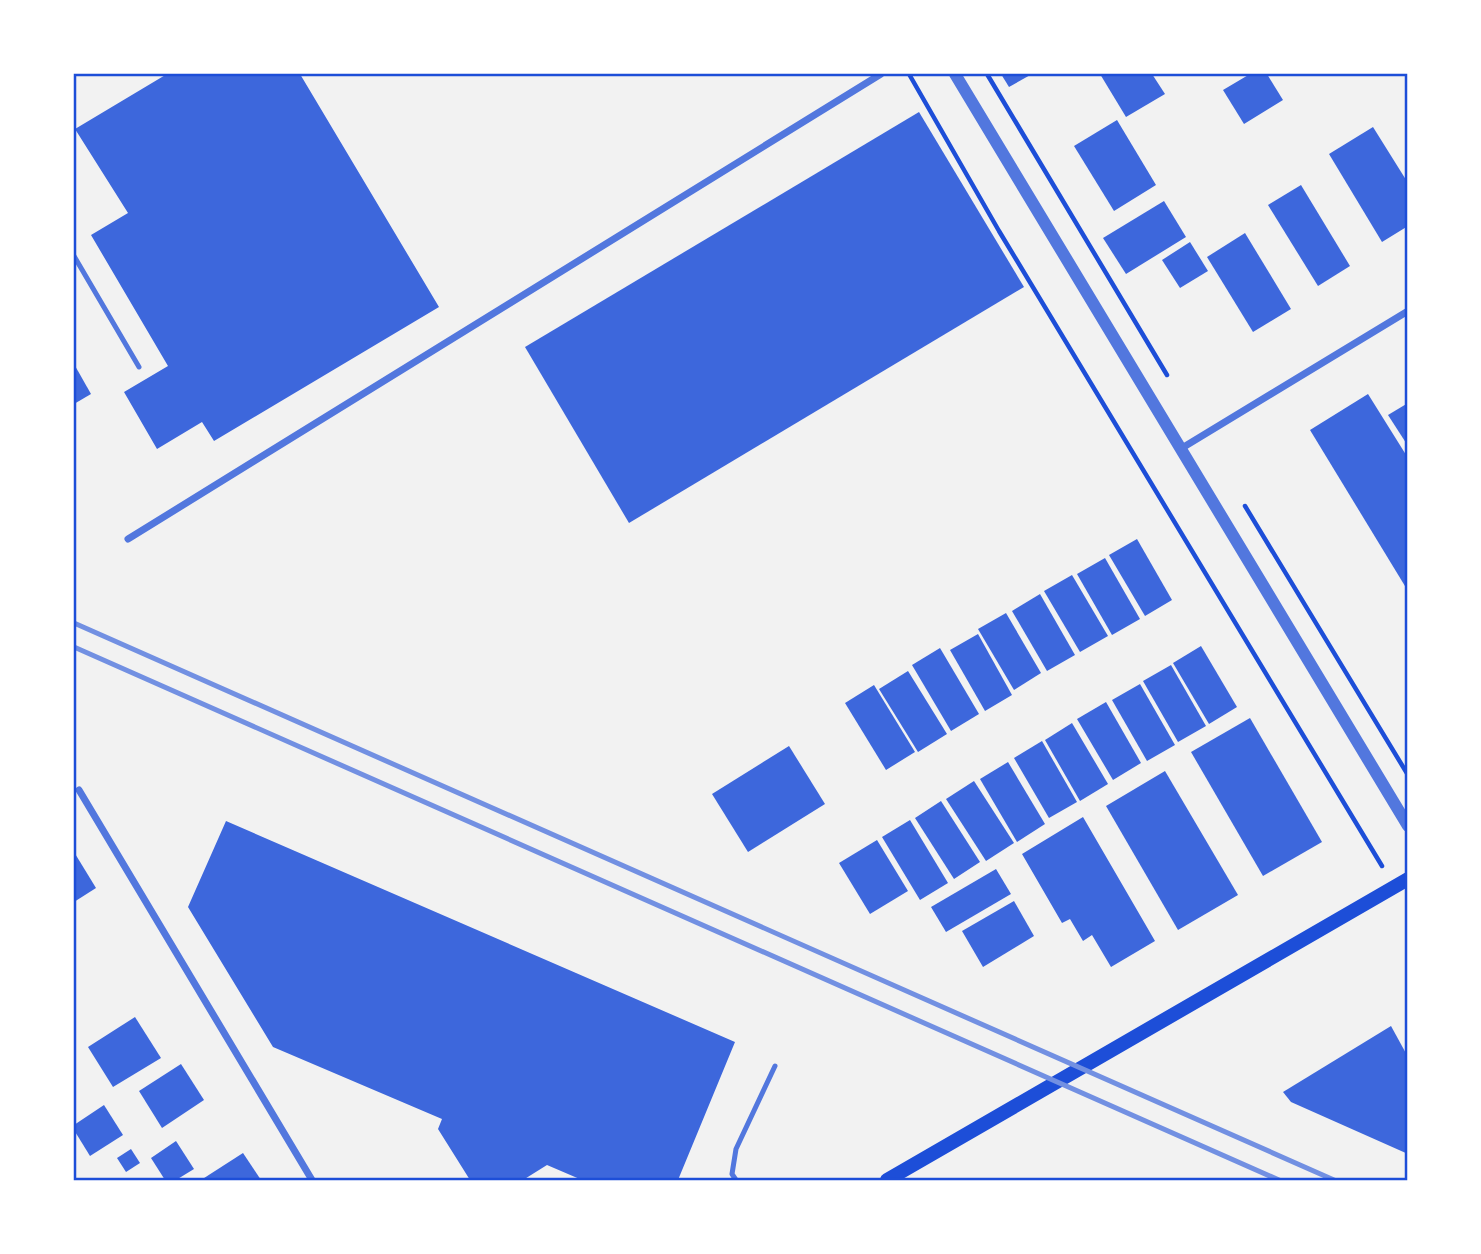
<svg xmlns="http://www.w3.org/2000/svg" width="1481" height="1254" viewBox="0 0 1481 1254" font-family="'Sofia Sans Condensed',sans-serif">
<rect width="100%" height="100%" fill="#f2f2f2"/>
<!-- building -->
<g fill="#3d67dc">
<polygon points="167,74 300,74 439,307 214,441 202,422 157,449 124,392 168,366 91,235 128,213 75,129"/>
<polygon points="1001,74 1032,74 1009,87"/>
<polygon points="1100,74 1152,74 1165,94 1126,117"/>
<polygon points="1250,74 1267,74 1283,100 1244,124 1223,90"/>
<polygon points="919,112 1024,287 629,523 525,347"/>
<polygon points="1117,120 1156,185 1114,211 1074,146"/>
<polygon points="1373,127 1408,183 1408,226 1382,242 1329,154"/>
<polygon points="1301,185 1350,266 1318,286 1268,205"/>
<polygon points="1164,201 1186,237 1126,274 1103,238"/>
<polygon points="1245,233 1291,309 1253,332 1207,257"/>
<polygon points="1190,242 1208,271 1180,288 1162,260"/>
<polygon points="74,364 91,394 74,404"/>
<polygon points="1368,394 1408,458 1408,591 1310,430"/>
<polygon points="1408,403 1408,446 1388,415"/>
<polygon points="1137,539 1172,600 1145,616 1109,555"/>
<polygon points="1105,558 1140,619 1112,635 1077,574"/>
<polygon points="1072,575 1108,636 1080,652 1044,591"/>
<polygon points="1040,594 1075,655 1047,671 1012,611"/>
<polygon points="1006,613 1041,673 1014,690 978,629"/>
<polygon points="978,634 1012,695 985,711 950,650"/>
<polygon points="1201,646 1237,707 1209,724 1173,663"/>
<polygon points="940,648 979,714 951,731 912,665"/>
<polygon points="1171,665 1206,726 1178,742 1143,681"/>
<polygon points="908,671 947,734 918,752 879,689"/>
<polygon points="1140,684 1175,745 1147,761 1112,700"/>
<polygon points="874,685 915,752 886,770 845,703"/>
<polygon points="1106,702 1141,763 1113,780 1077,719"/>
<polygon points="1250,718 1322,842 1263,876 1191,752"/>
<polygon points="1072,723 1108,784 1080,801 1045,740"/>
<polygon points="1042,741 1077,802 1049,818 1014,758"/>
<polygon points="789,746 825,804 748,852 712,794"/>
<polygon points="1008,762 1045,824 1017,842 980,779"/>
<polygon points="1165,771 1238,895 1178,930 1106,806"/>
<polygon points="974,781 1014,843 986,861 946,799"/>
<polygon points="941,801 980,862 954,879 915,818"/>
<polygon points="1083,817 1155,941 1111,967 1092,935 1083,941 1070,919 1062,923 1022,854"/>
<polygon points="910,820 948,883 920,900 882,837"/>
<polygon points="226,821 735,1042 678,1180 582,1180 547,1165 523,1180 470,1180 438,1129 442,1119 273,1047 188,907"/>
<polygon points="877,840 908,891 870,914 839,863"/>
<polygon points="74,852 96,888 74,902"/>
<polygon points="996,869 1011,894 946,932 931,907"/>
<polygon points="1014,901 1034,936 983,967 962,931"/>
<polygon points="135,1017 161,1058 113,1087 88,1047"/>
<polygon points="1391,1026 1408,1057 1408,1154 1291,1102 1283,1092"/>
<polygon points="181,1064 204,1100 162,1128 139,1091"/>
<polygon points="104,1105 123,1135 90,1156 74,1130 74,1125"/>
<polygon points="176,1141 194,1169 176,1180 165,1180 151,1158"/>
<polygon points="131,1149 140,1163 126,1172 117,1158"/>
<polygon points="243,1153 261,1180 201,1180"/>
</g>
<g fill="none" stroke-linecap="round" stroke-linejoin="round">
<!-- path -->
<g stroke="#1d4ed8" stroke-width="4.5">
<polyline points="909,74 999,231 1382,866"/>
<polyline points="987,74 1167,375"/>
<polyline points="1245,506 1408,775"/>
</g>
<!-- service -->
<g stroke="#5277de" stroke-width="5">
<polyline points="74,256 139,367"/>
<polyline points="736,1180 732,1174 736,1149 775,1066"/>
</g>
<!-- minor -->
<g stroke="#5277de" stroke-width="7">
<polyline points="1182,448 1408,311"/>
<polyline points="128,539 881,74"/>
<polyline points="79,790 312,1180"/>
</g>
<!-- tertiary -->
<polyline stroke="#5277de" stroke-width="12" points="955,74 1408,826"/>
<!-- secondary -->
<polyline stroke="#1d4ed8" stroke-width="14" points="887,1180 1408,879"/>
<!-- rail -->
<g stroke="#7290e2" stroke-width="5">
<polyline points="74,623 1334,1180"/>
<polyline points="74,647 1279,1180"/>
</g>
</g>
<!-- border -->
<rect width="1481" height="1254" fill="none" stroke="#ffffff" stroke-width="150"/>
<rect x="75" y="75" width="1331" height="1104" fill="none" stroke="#1d4ed8" stroke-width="2.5"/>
</svg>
